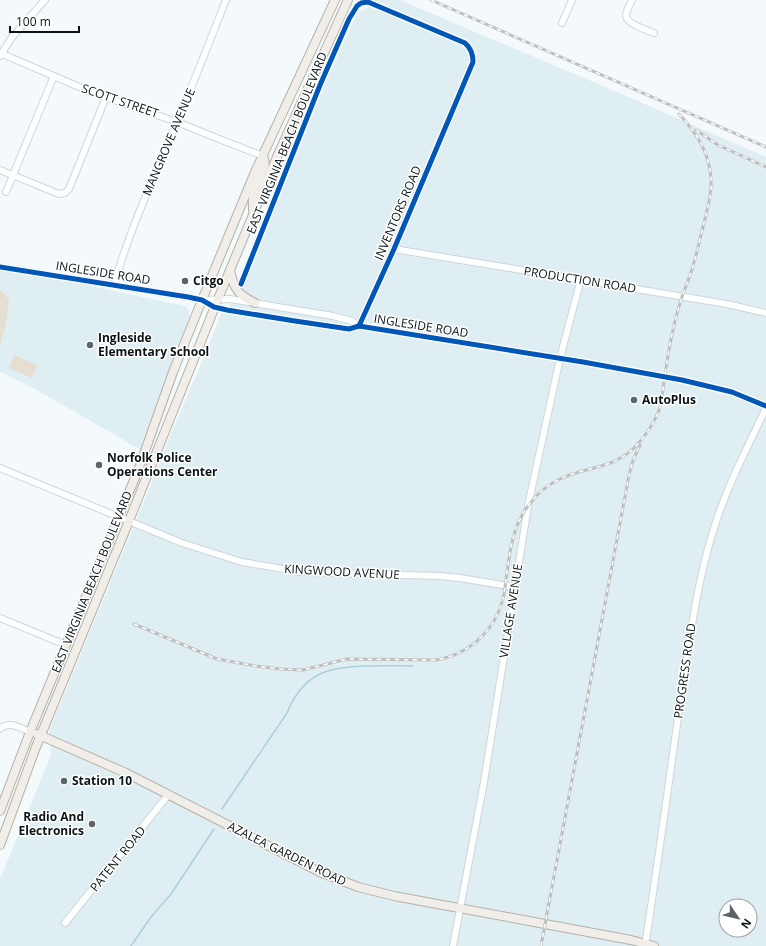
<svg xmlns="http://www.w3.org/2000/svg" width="766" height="946" viewBox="0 0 766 946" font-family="'Open Sans',sans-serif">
<rect width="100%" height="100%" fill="#f4fafc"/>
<!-- built -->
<g fill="#dfeef3" fill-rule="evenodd">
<path d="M368,0H400L638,101L766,157V946H0V879L51,755L49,731L152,482L156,469L200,366L221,314L243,289L293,163L331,71L358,12L368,8ZM726,906H750V930H726Z"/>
<polygon points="0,269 15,270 185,306 188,309 190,317 141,450 33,388 0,372"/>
</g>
<!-- green -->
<g fill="#e6ded1">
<polygon points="0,289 9,300 6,323 0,346"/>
<polygon points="14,355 37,365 32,378 9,368"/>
</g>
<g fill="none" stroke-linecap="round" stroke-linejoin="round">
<!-- stream -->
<g stroke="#adcfda" stroke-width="1.5">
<path d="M222,809L287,713C293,698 303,683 318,675C339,663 389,666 413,666"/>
<polyline points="131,946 151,917 171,894 214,829"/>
</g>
<defs>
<g id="minor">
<path d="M632,0C630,4 626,11 626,16C627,24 647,30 654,33"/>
<polyline points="562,23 572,0"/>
<polyline points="0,53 91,92 177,122 219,139 263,156"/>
<polyline points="0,56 12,37 45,0"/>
<polyline points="0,170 59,194 65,193 69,189 106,97"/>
<polyline points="6,192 54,76"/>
<polyline points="394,249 727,304 766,313"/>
<polyline points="0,267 188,297 202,300 214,307 227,310 295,321 349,329 359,326 583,362 682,380 732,392 766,406"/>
<path d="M241,284L320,85L349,19L357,6L361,3L368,2L465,43C471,48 473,54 473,62L394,249L359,326"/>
<path d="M114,285C129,231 153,180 174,129C192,87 209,43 226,0"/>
<polyline points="202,300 230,299 333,316 352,321 359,326"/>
<polyline points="0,468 182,543 242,562 301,572 439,576 460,578 514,587"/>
<polyline points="0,618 66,645"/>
<path d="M0,729C9,720 20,728 30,732"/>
<polyline points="65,923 169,794"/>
<polyline points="453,946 484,782 528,506 560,358 581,279"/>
<path d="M645,946C658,863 669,780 681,697C690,638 697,579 716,522C729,482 748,446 766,408"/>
</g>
<g id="major">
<path d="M253,210C253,205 252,198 254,193C257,181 269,169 263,156"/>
<path d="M230,270C234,289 237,294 255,303"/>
<polyline points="37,734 126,773 320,872 358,887 394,896 631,940 654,946"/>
<polyline points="0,811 30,732 139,468 173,372 202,300 255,172 335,0"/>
<polyline points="0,845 36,747 129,521 218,299 279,152 348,0"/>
</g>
</defs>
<!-- minor casing -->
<use href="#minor" stroke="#ced6d8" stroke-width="8"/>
<!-- major casing -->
<use href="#major" stroke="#b4b1a8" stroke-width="10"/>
<!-- minor -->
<use href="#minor" stroke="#fdfeff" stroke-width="6"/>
<!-- major -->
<use href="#major" stroke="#f1ede8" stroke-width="8"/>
<defs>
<g id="rail">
<polyline points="431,0 766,147"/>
<polyline points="696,130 718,145 766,167"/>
<path d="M134,624L217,659L256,666L280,669L303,670L347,659L436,660C471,654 497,629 504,594C509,564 509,531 528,506C535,496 546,486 558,480C585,466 614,470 637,445C646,435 654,423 659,410C662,401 663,390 664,380C668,357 671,333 678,310C681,297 687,285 691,272C697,255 700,237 705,219C708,207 712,193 711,179C710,153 696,132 679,114"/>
<polyline points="541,946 629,475 633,460 640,445"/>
</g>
</defs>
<!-- rail casing -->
<use href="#rail" stroke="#bec0c0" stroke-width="3"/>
<!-- rail -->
<use href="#rail" stroke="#fff" stroke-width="1.5" stroke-dasharray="4.5" stroke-linecap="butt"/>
<defs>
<g id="cycleway">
<polyline points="0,267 188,297 202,300 214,307 227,310 295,321 349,329 359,326 583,362 682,380 732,392 766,406"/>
<path d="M241,284L320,85L349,19L357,6L361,3L368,2L465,43C471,48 473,54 473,62L394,249L359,326"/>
</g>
</defs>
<!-- cycleway casing -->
<use href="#cycleway" stroke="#fff" stroke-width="8"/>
<!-- cycleway -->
<use href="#cycleway" stroke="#0057b8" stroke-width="5"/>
</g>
<!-- markers -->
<g fill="#5b6466" stroke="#fff" stroke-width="1.5">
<circle cx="185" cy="281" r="4"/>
<circle cx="90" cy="345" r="4"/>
<circle cx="634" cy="400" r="4"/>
<circle cx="99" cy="465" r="4"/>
<circle cx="64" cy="781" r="4"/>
<circle cx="92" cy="824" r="4"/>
</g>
<g text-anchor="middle" stroke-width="3" stroke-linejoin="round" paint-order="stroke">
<!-- street labels -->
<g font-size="12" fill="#091316" stroke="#fff">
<text transform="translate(120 101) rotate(19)" y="4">SCOTT STREET</text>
<text transform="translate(169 142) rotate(-67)" y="4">MANGROVE AVENUE</text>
<text transform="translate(287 143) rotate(-68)" y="4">EAST VIRGINIA BEACH BOULEVARD</text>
<text transform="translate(398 213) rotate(-67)" y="4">INVENTORS ROAD</text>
<text transform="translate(103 273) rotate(9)" y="4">INGLESIDE ROAD</text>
<text transform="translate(580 280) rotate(9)" y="4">PRODUCTION ROAD</text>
<text transform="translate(421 326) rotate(9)" y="4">INGLESIDE ROAD</text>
<text transform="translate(342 572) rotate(3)" y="4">KINGWOOD AVENUE</text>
<text transform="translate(92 582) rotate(-68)" y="4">EAST VIRGINIA BEACH BOULEVARD</text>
<text transform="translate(511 611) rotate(-81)" y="4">VILLAGE AVENUE</text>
<text transform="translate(685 671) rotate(-82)" y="4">PROGRESS ROAD</text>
<text transform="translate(287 854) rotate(26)" y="4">AZALEA GARDEN ROAD</text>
<text transform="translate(118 859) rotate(-51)" y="4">PATENT ROAD</text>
</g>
<!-- poi labels -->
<g font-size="12" font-weight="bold" fill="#091316" stroke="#fff" text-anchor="start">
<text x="193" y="285">Citgo</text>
<text x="98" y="342">Ingleside<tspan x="98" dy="14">Elementary School</tspan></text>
<text x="642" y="404">AutoPlus</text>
<text x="107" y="462">Norfolk Police<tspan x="107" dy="14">Operations Center</tspan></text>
<text x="72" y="785">Station 10</text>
<text x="84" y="821" text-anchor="end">Radio And<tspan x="84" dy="14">Electronics</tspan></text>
</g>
</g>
<!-- north arrow -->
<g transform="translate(738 918) rotate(125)"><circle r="19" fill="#ffffff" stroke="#9da1a2"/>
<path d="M0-3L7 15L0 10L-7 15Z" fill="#5b6466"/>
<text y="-6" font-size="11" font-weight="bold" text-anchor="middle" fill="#091316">N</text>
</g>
<!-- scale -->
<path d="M10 26v6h69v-6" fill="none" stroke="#091316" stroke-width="2"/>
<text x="16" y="26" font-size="12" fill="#091316" stroke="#ffffff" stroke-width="3" paint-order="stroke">100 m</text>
</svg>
